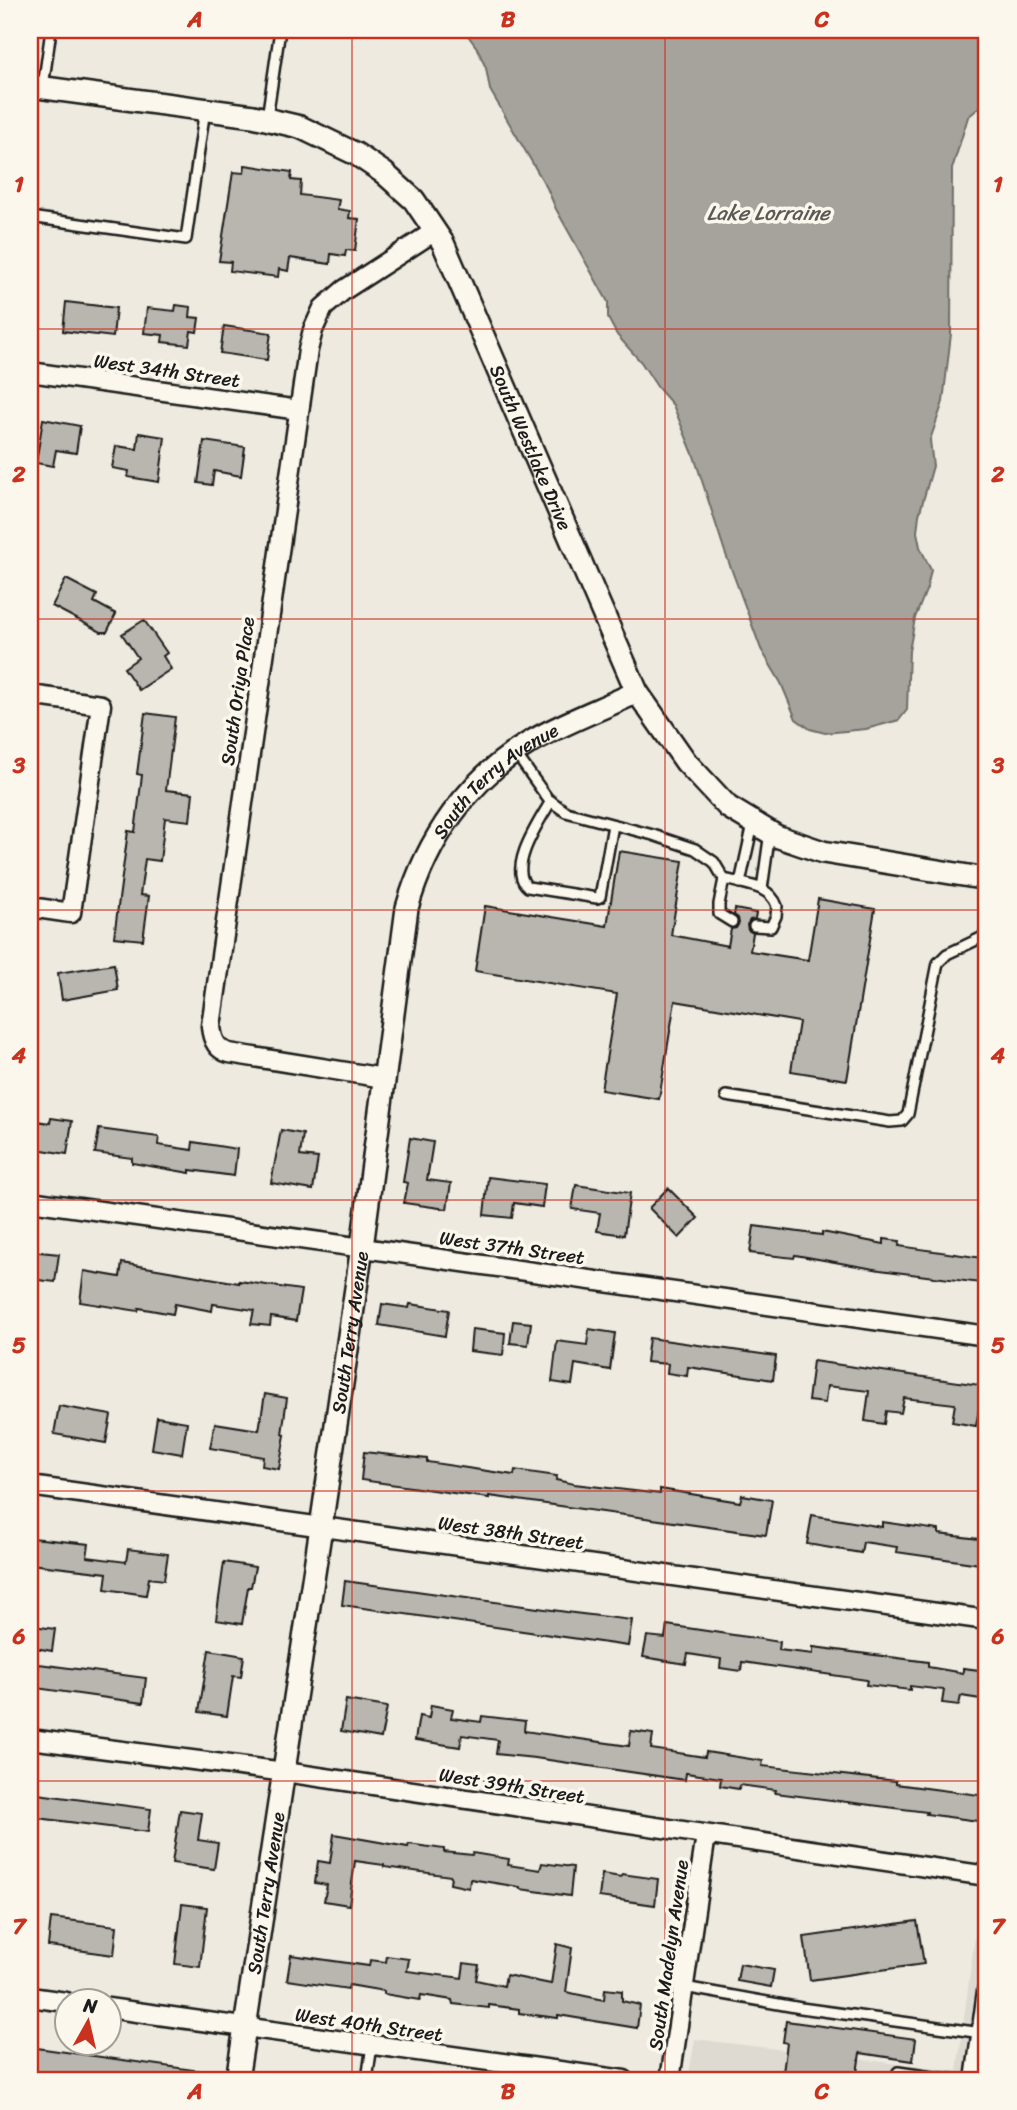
<svg xmlns="http://www.w3.org/2000/svg" width="1017" height="2110" viewBox="0 0 1017 2110" font-family="Sriracha,sans-serif">
<rect width="100%" height="100%" fill="#eeeadf"/>
<filter id="ink" filterUnits="userSpaceOnUse"><feTurbulence type="fractalNoise" baseFrequency=".0143" numOctaves="2"/><feDisplacementMap in="SourceGraphic" scale="14" xChannelSelector="R" yChannelSelector="G"/><feConvolveMatrix kernelMatrix="1 2 1 2 8 2 1 2 1" color-interpolation-filters="sRGB"/></filter>
<g filter="url(#ink)">
<!-- built -->
<polygon fill="#dedad1" points="981,1890 987,1891 987,2080 688,2080 695,2039 957,2071"/>
<!-- water -->
<polygon fill="#a6a39d" stroke="#6f6d69" stroke-width="2" points="464,30 987,30 987,101 968,117 952,169 951,334 943,402 930,440 933,466 919,515 917,532 920,547 931,570 927,588 915,618 912,635 909,651 907,710 899,720 866,729 825,733 810,729 796,719 781,683 761,649 725,552 694,456 673,405 658,388 641,362 617,335 608,318 608,302 556,209 547,188 490,90 486,68 477,48"/>
<!-- building -->
<g fill="#b9b6af" stroke="#1c1c1c" stroke-width="2">
<polygon points="245,165 292,172 291,180 301,181 300,195 339,200 337,209 350,211 349,218 359,219 355,251 346,250 345,256 331,254 330,264 290,258 288,271 279,269 278,277 230,271 231,262 219,261 233,172 244,173"/>
<polygon points="66,302 116,308 113,337 63,331"/>
<polygon points="176,305 191,307 190,317 199,318 197,332 191,331 189,345 162,342 163,335 144,333 147,308 175,311"/>
<polygon points="224,326 271,333 267,360 220,353"/>
<polygon points="43,419 80,426 76,453 56,450 53,466 36,463"/>
<polygon points="139,433 165,437 159,482 128,477 129,471 112,468 116,446 137,449"/>
<polygon points="204,441 245,447 241,476 214,471 212,485 198,483"/>
<polygon points="66,579 97,595 94,602 116,614 107,632 101,632 52,606"/>
<polygon points="144,620 167,653 163,656 171,669 139,690 124,668 138,658 122,634"/>
<polygon points="145,713 175,717 166,790 193,793 190,821 165,818 160,861 145,859 140,895 149,896 143,940 114,937 128,831 135,832 142,775 137,774"/>
<polygon points="619,851 683,861 671,935 728,946 731,929 736,928 739,923 738,918 734,915 735,909 756,913 755,919 750,920 747,925 748,930 753,933 750,951 808,960 818,899 875,909 847,1080 791,1071 799,1022 675,1001 659,1099 601,1090 617,994 475,971 485,906 607,926"/>
<polygon points="114,964 118,990 62,1000 58,973"/>
<polygon points="51,1118 72,1121 67,1154 30,1148 30,1120 50,1123"/>
<polygon points="99,1129 159,1137 158,1145 192,1150 193,1142 237,1149 234,1176 190,1170 190,1173 132,1163 132,1158 95,1153"/>
<polygon points="281,1130 303,1134 300,1156 318,1158 313,1190 271,1183"/>
<polygon points="410,1138 433,1142 427,1180 451,1183 447,1209 404,1203 408,1183 403,1182"/>
<polygon points="488,1177 545,1184 542,1207 514,1203 512,1218 484,1215"/>
<polygon points="576,1185 630,1193 624,1235 597,1231 600,1213 572,1209"/>
<polygon points="668,1188 698,1218 679,1238 649,1208"/>
<polygon points="754,1226 822,1235 822,1232 884,1244 884,1239 900,1241 899,1246 983,1258 980,1283 880,1270 795,1255 794,1258 750,1253"/>
<polygon points="30,1251 59,1254 55,1282 30,1279"/>
<polygon points="122,1263 239,1283 239,1281 301,1290 296,1321 271,1317 270,1326 251,1324 254,1310 213,1304 212,1311 175,1304 173,1314 139,1308 138,1311 80,1302 84,1271 120,1277"/>
<polygon points="382,1304 409,1308 410,1304 449,1310 445,1336 379,1325"/>
<polygon points="513,1321 531,1323 528,1345 510,1343"/>
<polygon points="472,1329 505,1333 503,1355 470,1351"/>
<polygon points="589,1329 615,1333 610,1370 575,1364 572,1385 552,1382 557,1341 587,1345"/>
<polygon points="649,1338 776,1356 773,1380 688,1367 687,1376 667,1373 668,1364 646,1362"/>
<polygon points="813,1361 987,1386 987,1410 979,1409 976,1426 952,1422 955,1404 904,1398 901,1413 886,1411 884,1424 865,1421 869,1391 827,1386 825,1403 808,1401"/>
<polygon points="265,1394 287,1398 282,1434 285,1435 279,1469 262,1466 263,1457 210,1448 215,1423 259,1430"/>
<polygon points="59,1406 111,1415 106,1443 54,1434"/>
<polygon points="157,1417 187,1422 182,1454 152,1449"/>
<polygon points="364,1452 427,1459 427,1462 514,1475 515,1470 557,1476 556,1480 574,1484 660,1494 660,1489 740,1502 742,1495 772,1500 766,1535 489,1496 489,1498 361,1480"/>
<polygon points="812,1515 882,1527 882,1522 939,1530 939,1534 987,1540 987,1565 896,1552 897,1547 863,1542 861,1553 807,1544"/>
<polygon points="32,1538 89,1544 87,1557 126,1562 128,1549 168,1554 164,1580 149,1578 146,1595 105,1589 107,1573 30,1564"/>
<polygon points="224,1562 255,1567 251,1587 248,1587 242,1624 216,1620"/>
<polygon points="345,1581 574,1613 632,1620 628,1646 342,1605"/>
<polygon points="667,1625 780,1642 779,1650 813,1654 813,1647 928,1662 928,1667 963,1673 963,1668 987,1671 987,1700 961,1696 959,1705 942,1703 944,1690 910,1686 910,1690 866,1685 867,1680 742,1662 741,1671 720,1668 721,1659 688,1654 686,1664 643,1657 647,1636 665,1638"/>
<polygon points="33,1626 55,1629 52,1651 30,1647"/>
<polygon points="209,1650 244,1656 241,1677 233,1676 227,1716 199,1712"/>
<polygon points="39,1664 146,1678 143,1703 36,1688"/>
<polygon points="346,1700 387,1707 381,1738 341,1731"/>
<polygon points="431,1705 453,1709 451,1718 481,1722 482,1716 525,1721 524,1731 629,1746 631,1731 653,1734 651,1749 705,1757 706,1752 763,1761 762,1766 896,1781 896,1784 987,1796 986,1822 926,1814 927,1812 775,1793 776,1790 740,1785 739,1789 720,1786 721,1778 686,1773 685,1780 535,1758 496,1754 498,1740 462,1735 460,1747 415,1740 419,1716 429,1718"/>
<polygon points="30,1793 151,1809 148,1832 30,1817"/>
<polygon points="180,1810 202,1813 198,1840 218,1843 214,1869 172,1863"/>
<polygon points="334,1834 408,1847 409,1844 444,1849 444,1852 472,1855 473,1853 509,1859 508,1865 540,1870 542,1863 573,1867 570,1896 520,1889 520,1887 470,1879 469,1888 450,1884 451,1876 384,1867 384,1865 355,1861 349,1905 324,1901 327,1885 315,1883 318,1861 330,1863"/>
<polygon points="602,1874 621,1877 622,1874 658,1879 655,1905 599,1897"/>
<polygon points="182,1904 207,1907 200,1967 175,1964"/>
<polygon points="51,1918 117,1926 114,1955 48,1946"/>
<polygon points="917,1921 924,1964 810,1980 804,1937"/>
<polygon points="557,1944 572,1948 566,1992 604,2000 605,1989 622,1991 622,2001 640,2005 637,2028 558,2015 558,2018 519,2013 519,2009 489,2005 489,2008 453,2004 452,2000 421,1995 420,2000 384,1994 384,1991 349,1985 348,1989 287,1980 291,1955 369,1966 370,1960 386,1962 387,1956 409,1959 407,1971 462,1978 464,1963 479,1965 476,1980 504,1986 506,1975 551,1984"/>
<polygon points="740,1964 774,1970 771,1987 737,1981"/>
<polygon points="786,2021 916,2039 913,2061 860,2053 856,2080 782,2080 787,2043 783,2042"/>
<polygon points="30,2047 208,2072 207,2080 83,2080 30,2073"/>
</g>
<g fill="none" stroke-linecap="round" stroke-linejoin="round">
<defs>
<g id="service">
<polyline points="43,87 51,30"/>
<polyline points="267,118 280,30"/>
<polyline points="30,217 186,239 205,109"/>
<path d="M516,754L548,799L566,812L653,835L695,849L714,862L724,879C743,884 770,885 777,906L776,916L771,927L754,926"/>
<path d="M551,801C540,820 506,869 528,887L597,898L600,897L613,825"/>
<polyline points="724,879 719,904 719,914 732,922"/>
<polyline points="740,883 753,824"/>
<polyline points="762,889 770,832"/>
<polyline points="726,1096 890,1122 902,1121 908,1114 938,963 947,954 987,935"/>
<polyline points="684,1987 801,2008 982,2033"/>
<polyline points="367,2080 372,2045"/>
<polyline points="897,2080 898,2072 954,2080"/>
</g>
<g id="minor">
<polyline points="30,372 299,410"/>
<polyline points="30,695 101,705 71,913 30,907"/>
<path d="M384,1078L229,1053C216,1049 212,1039 211,1026L308,350L313,330L323,308L344,290L435,231"/>
<polyline points="30,1201 987,1336"/>
<polyline points="30,1486 987,1620"/>
<polyline points="30,1739 285,1772 987,1876"/>
<polyline points="30,1997 66,2002"/>
<polyline points="108,2008 624,2080"/>
<polyline points="670,2080 706,1835"/>
<polyline points="975,2080 987,1991"/>
</g>
<g id="tertiary">
<path id="s1" d="M30,86L253,116L300,127L356,154L384,173L414,200L443,243L637,692L686,762L728,807L776,836L823,852L987,879"/>
<path id="s2" d="M237,2080L321,1527L362,1247L407,908C426,841 468,779 529,743C562,723 602,709 637,692"/>
</g>
</defs>
<!-- service casing -->
<use href="#service" stroke="#1c1c1c" stroke-width="14"/>
<!-- minor casing -->
<use href="#minor" stroke="#1c1c1c" stroke-width="23"/>
<!-- tertiary casing -->
<use href="#tertiary" stroke="#1c1c1c" stroke-width="26"/>
<!-- service -->
<use href="#service" stroke="#fbf7ec" stroke-width="9"/>
<!-- minor -->
<use href="#minor" stroke="#fbf7ec" stroke-width="18"/>
<!-- tertiary -->
<use href="#tertiary" stroke="#fbf7ec" stroke-width="21"/>
</g>
</g>
<!-- grid -->
<path fill="none" stroke="#c8321e" stroke-width="2" stroke-opacity="0.55" d="M352,30V2080M665,30V2080M30,329H987M30,619H987M30,910H987M30,1200H987M30,1491H987M30,1781H987"/>
<g text-anchor="middle" stroke-width="7" stroke-linejoin="round" paint-order="stroke">
<!-- street labels -->
<g font-size="19" fill="#1c1c1c" stroke="#fbf7ec">
<text transform="translate(167 370) rotate(8)" y="7">West 34th Street</text>
<text dy="7" stroke="none"><textPath href="#s1" startOffset="684">South Westlake Drive</textPath></text>
<text transform="translate(237 691) rotate(-82)" y="7">South Oriya Place</text>
<text dy="7" stroke="none"><textPath href="#s2" startOffset="1344">South Terry Avenue</textPath></text>
<text transform="translate(512 1247) rotate(8)" y="7">West 37th Street</text>
<text dy="7" stroke="none"><textPath href="#s2" startOffset="756">South Terry Avenue</textPath></text>
<text transform="translate(511 1532) rotate(8)" y="7">West 38th Street</text>
<text transform="translate(512 1785) rotate(9)" y="7">West 39th Street</text>
<text dy="7" stroke="none"><textPath href="#s2" startOffset="189">South Terry Avenue</textPath></text>
<text transform="translate(668 1955) rotate(-82)" y="7">South Madelyn Avenue</text>
<text transform="translate(369 2024) rotate(8)" y="7">West 40th Street</text>
</g>
<!-- water labels -->
<g font-size="21" font-style="italic" fill="#5a5956" stroke="#fbf7ec">
<text x="768" y="220">Lake Lorraine</text>
</g>
</g>
<!-- margin -->
<rect width="1017" height="2110" fill="none" stroke="#fbf7ec" stroke-width="77"/>
<!-- north arrow -->
<g transform="translate(88 2022) rotate(8)"><circle r="33" fill="#fbf7ec" stroke="#a29f99" stroke-width="2"/>
<path d="M0-5L12 26L0 18L-12 26Z" fill="#c8321e"/>
<text y="-10" font-size="19" font-weight="bold" text-anchor="middle" fill="#1c1c1c">N</text>
</g>
<rect x="38" y="38" width="940" height="2034" fill="none" stroke="#c8321e" stroke-width="2.5"/>
<g font-size="23" text-anchor="middle" font-weight="bold" fill="#c8321e">
<text x="195" y="27">A</text>
<text x="508" y="27">B</text>
<text x="822" y="27">C</text>
<text x="19" y="192">1</text>
<text x="998" y="192">1</text>
<text x="19" y="482">2</text>
<text x="998" y="482">2</text>
<text x="19" y="773">3</text>
<text x="998" y="773">3</text>
<text x="19" y="1063">4</text>
<text x="998" y="1063">4</text>
<text x="19" y="1353">5</text>
<text x="998" y="1353">5</text>
<text x="19" y="1644">6</text>
<text x="998" y="1644">6</text>
<text x="19" y="1934">7</text>
<text x="998" y="1934">7</text>
<text x="195" y="2099">A</text>
<text x="508" y="2099">B</text>
<text x="822" y="2099">C</text>
</g>
</svg>
